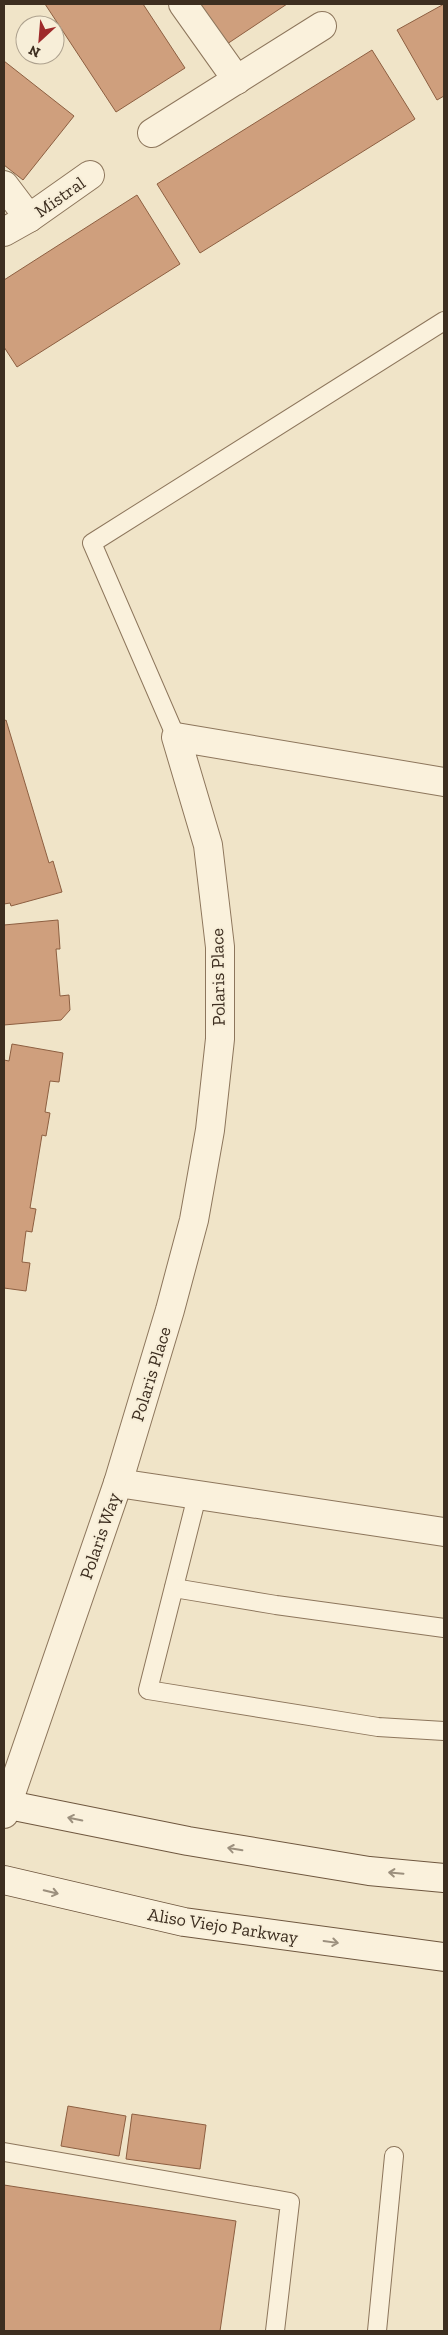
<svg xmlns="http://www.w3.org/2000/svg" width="448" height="2335" viewBox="0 0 448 2335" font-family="'Zilla Slab',serif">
<rect width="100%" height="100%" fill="#f0e4c8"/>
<!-- building -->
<g fill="#cf9f7d" stroke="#8d5f41">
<polygon points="45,4 143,4 185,68 116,112"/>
<polygon points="200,4 287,4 227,44"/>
<polygon points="444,4 444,96 437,100 397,30"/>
<polygon points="372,50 415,119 200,253 157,184"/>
<polygon points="4,61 74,116 23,180 4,165"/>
<polygon points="137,195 180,264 17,367 4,347 4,280"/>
<polygon points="6,720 49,863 53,861 62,892 11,906 10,903 4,904 4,721"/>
<polygon points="58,920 60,949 56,949 60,996 69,995 70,1010 61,1020 4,1025 4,925"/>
<polygon points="12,1044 63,1053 59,1082 50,1081 45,1112 50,1113 46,1136 42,1135 30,1208 36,1209 32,1232 26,1231 22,1262 30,1263 26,1291 4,1288 4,1060 9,1061"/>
<polygon points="68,2106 126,2116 119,2156 61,2146"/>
<polygon points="132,2114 206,2125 200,2169 126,2159"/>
<polygon points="4,2185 236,2221 220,2331 4,2331"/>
</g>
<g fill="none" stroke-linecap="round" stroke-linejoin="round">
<defs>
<g id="lane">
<polyline points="176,737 92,543 444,321"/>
<polyline points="197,1496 148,1690 378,1727 444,1731"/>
<polyline points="174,1588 276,1605 444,1628"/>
<polyline points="4,2152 290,2202 275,2331"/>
<polyline points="377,2331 394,2156"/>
</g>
<g id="street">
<polyline points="183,4 237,80"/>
<polyline points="152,133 322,26"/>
<polyline points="4,185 29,218"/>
<polyline points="4,232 29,218 90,175"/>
<polyline points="118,1483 170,1310 194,1220 210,1130 220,1039 220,947 208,845 176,737 444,782"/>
<polyline points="4,1814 118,1483 444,1532"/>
</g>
<g id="secondary">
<polyline points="4,1804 188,1841 369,1871 444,1878"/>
<polyline points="4,1880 184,1922 444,1957"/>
</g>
</defs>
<!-- lane casing -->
<use href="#lane" stroke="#8d765c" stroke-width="20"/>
<!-- street casing -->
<use href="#street" stroke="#8d765c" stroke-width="30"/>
<!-- secondary casing -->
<use href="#secondary" stroke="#6f573f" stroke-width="30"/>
<!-- lane -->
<use href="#lane" stroke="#faf1dc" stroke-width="18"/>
<!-- street -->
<use href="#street" stroke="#faf1dc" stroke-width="28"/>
<!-- secondary -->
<use href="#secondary" stroke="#faf1dc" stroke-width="28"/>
</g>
<!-- one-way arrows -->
<defs><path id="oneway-shaft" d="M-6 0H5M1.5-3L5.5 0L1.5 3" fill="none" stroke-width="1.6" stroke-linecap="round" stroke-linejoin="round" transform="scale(1.25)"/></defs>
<g stroke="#9c907e">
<use href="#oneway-shaft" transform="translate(75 1819) rotate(-168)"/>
<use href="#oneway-shaft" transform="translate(235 1849) rotate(-171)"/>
<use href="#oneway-shaft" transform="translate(396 1873) rotate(-175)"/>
<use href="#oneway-shaft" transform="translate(51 1892) rotate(13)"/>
<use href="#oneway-shaft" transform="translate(331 1942) rotate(8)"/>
</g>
<g text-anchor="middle" stroke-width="4" stroke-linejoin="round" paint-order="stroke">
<!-- street labels -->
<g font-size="18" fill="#3d2e20" stroke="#f7eed8">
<text transform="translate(60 197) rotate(-35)" y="6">Mistral</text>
<text transform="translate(218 977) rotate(-91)" y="6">Polaris Place</text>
<text transform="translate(151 1374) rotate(-73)" y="6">Polaris Place</text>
<text transform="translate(100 1536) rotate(-71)" y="6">Polaris Way</text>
<text transform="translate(223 1926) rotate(9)" y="6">Aliso Viejo Parkway</text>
</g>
</g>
<!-- border -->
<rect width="448" height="2335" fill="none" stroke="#3d2e20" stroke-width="10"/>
<!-- north arrow -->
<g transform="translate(40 40) rotate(206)"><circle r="24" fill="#f7eed8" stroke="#ada18e"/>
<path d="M0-4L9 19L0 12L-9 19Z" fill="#9e2a2b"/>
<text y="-8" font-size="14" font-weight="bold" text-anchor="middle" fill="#3d2e20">N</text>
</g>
</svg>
